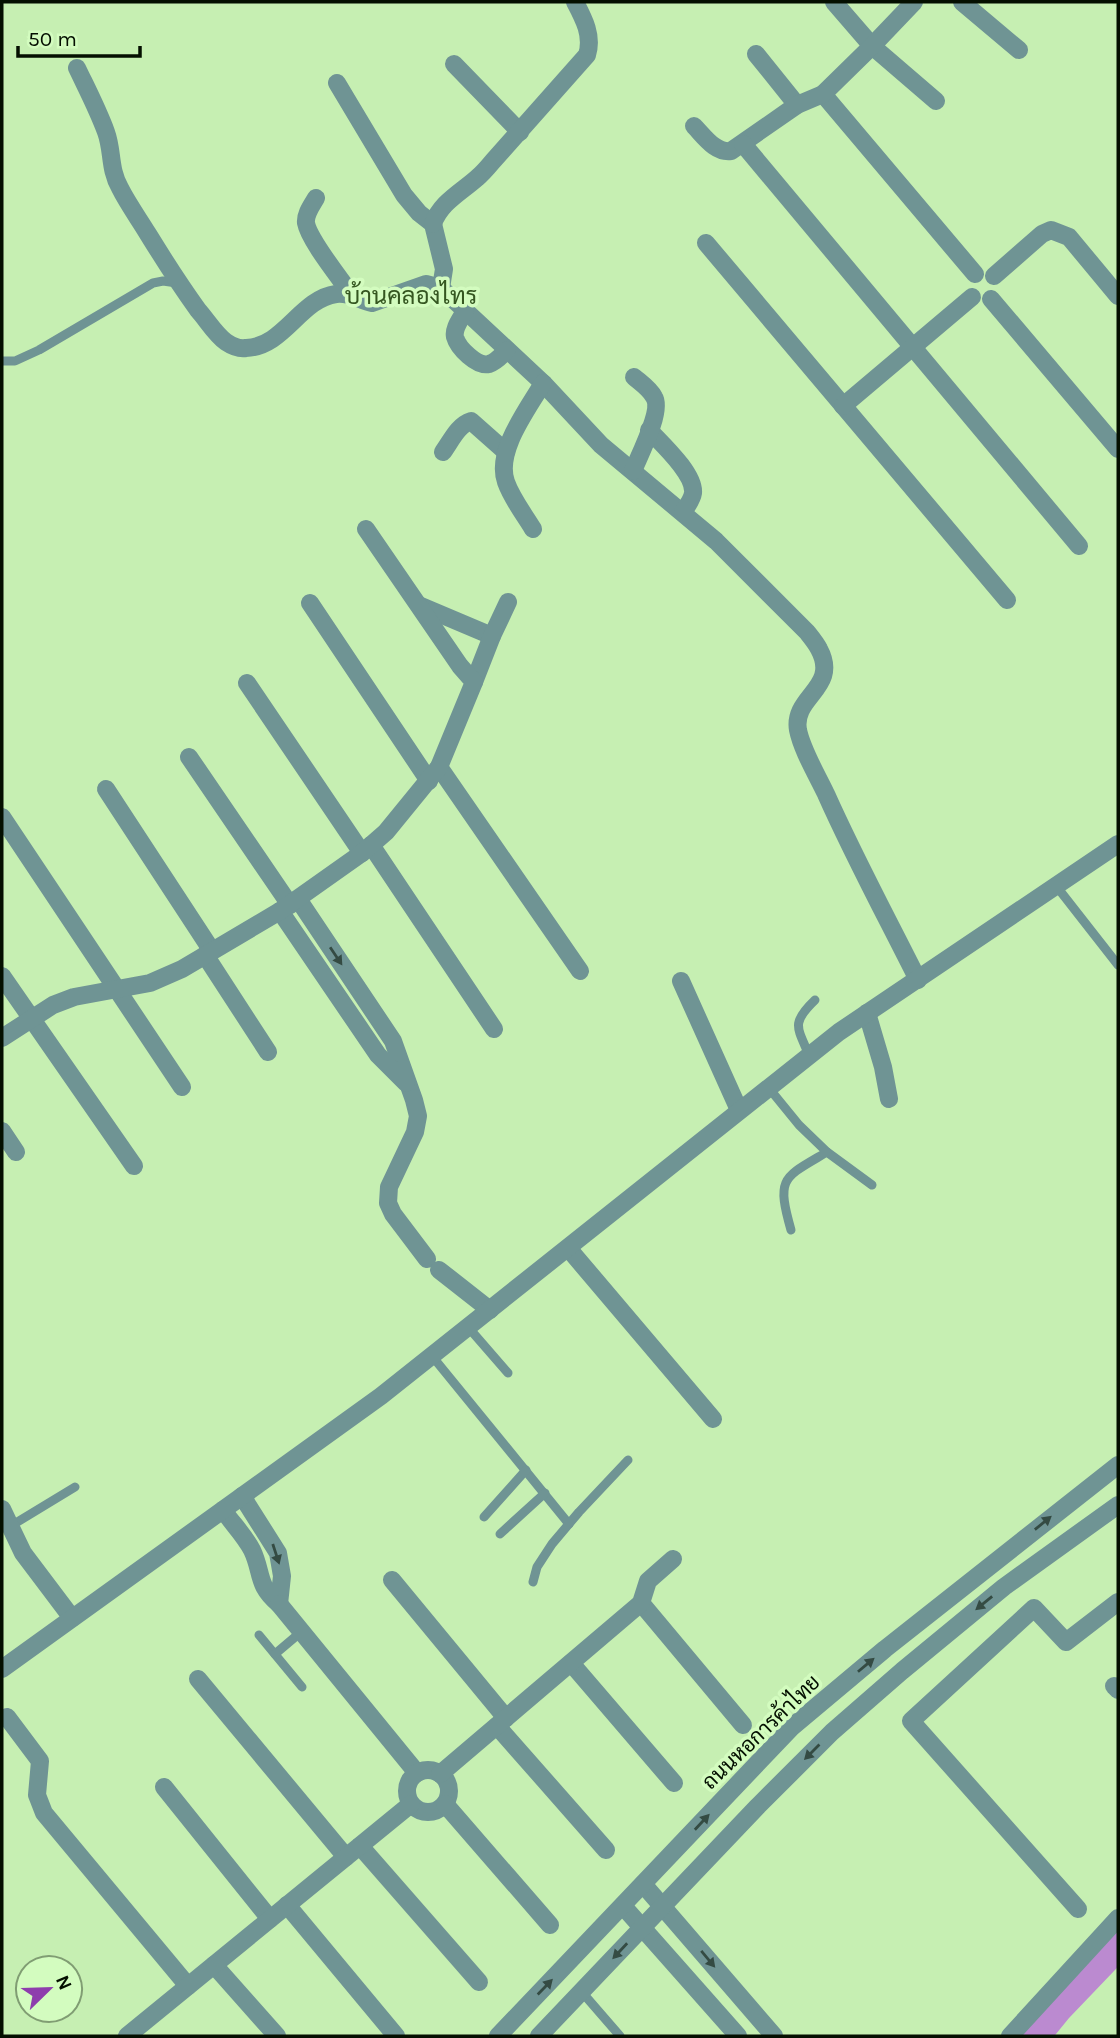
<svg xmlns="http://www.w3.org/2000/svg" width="1120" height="2038" viewBox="0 0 1120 2038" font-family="Karla,Sarabun,sans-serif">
<rect width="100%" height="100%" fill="#c6efb2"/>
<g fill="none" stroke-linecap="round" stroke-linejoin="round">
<!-- river -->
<polyline stroke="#bb8ad0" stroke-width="30" points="1035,2036 1057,2009 1118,1945"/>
<!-- service -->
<g stroke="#6f9494" stroke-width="9">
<polyline points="2,361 15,361 39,350 153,283 163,281 177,283"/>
<polyline points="1057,887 1118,965"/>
<path d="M809,1055C797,1027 791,1023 815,1000"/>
<polyline points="768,1087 799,1125 827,1152 872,1185"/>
<path d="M791,1230C776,1177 783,1178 827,1152"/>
<polyline points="468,1327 508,1373"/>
<polyline points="432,1356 569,1524"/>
<polyline points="484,1517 526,1470"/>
<polyline points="9,1527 75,1487"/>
<polyline points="500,1534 545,1493"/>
<polyline points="533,1582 537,1567 552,1544 579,1512 628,1460"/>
<polyline points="259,1635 302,1687"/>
<polyline points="275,1654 301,1632"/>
<polyline points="581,1991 620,2036"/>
</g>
<!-- minor -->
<g stroke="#6f9494" stroke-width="18">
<polyline points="834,2 872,46 936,101"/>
<polyline points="962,2 1019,50"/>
<polyline points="756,54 797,105"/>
<polyline points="454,64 520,132"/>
<path d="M77,68C87,89 98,110 106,132C113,151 109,169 120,188C128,204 139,219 148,234C164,260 180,285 198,310C207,320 215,334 226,342C232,346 240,349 246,348C284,347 300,299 336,294C350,292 359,300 372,303L426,284L441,288L543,383L601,445L716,541L807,632C811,637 816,643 819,649C840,688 792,696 798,730C802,750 817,775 826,794C854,857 887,918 918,980"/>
<polyline points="337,83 404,195 419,213 433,224 444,269 441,288"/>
<polyline points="823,94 975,274"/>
<path d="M694,126C704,136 715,153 731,151L797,105L823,94L872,46L914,2"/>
<polyline points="743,144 1079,546"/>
<path d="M316,198C312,205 305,214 306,223C309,240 340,278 351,294"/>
<path d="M433,224C440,203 460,193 477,178C483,173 488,167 493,161L587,55C593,36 584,19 575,2"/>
<polyline points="706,243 1007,600"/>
<polyline points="994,276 1042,234 1051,230 1069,237 1118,296"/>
<polyline points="991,299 1118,449"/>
<path d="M465,311C461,319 453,328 455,337C458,348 477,367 489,364C496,362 502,355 507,350"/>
<polyline points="843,406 972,297"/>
<path d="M649,430C662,444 695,474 693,493C692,500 687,506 683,512"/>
<path d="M443,452C451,441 458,425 471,421L506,452"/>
<path d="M633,471C639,456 663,410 654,397C650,389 641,383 634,377"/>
<path d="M533,529C524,514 512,499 506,482C495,451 528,409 543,383"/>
<polyline points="310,603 429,781"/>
<polyline points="421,606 492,636"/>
<polyline points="474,682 492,636 508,602"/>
<polyline points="247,683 362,853"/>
<polyline points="189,757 290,905"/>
<polyline points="439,767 580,971"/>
<polyline points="106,789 212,951"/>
<polyline points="2,817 182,1087"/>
<polyline points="371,845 494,1029"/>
<polyline points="298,899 393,1041 414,1100 418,1116 415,1132 389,1187 388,1203 393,1214 427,1259"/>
<polyline points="280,911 378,1055 406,1083"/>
<polyline points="205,955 268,1052"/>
<polyline points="2,976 134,1166"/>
<polyline points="681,981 739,1110"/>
<polyline points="867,1013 883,1067 889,1099"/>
<polyline points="2,1038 53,1005 74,997 150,983 182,969 280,911 362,853 386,832 439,767 474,682 460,666 366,529"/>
<polyline points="2,1131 16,1152"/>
<polyline points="568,1248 713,1419"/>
<polyline points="439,1270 490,1310"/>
<polyline points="2,1509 23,1553 72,1618"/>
<path d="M223,1510C232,1523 245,1536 252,1550C263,1573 256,1585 279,1604L282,1576L278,1553L242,1496"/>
<polyline points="392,1580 506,1718"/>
<polyline points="641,1603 743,1725"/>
<polyline points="279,1604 417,1773"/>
<polyline points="571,1663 674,1783"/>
<polyline points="2,1669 381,1396 839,1032 1118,844"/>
<polyline points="198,1679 346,1857"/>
<polyline points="1114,1686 1118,1690"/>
<polyline points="7,1717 40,1761 37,1795 44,1813 188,1986"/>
<polyline points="497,1726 606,1850"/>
<circle cx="428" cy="1791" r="21"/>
<polyline points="440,1774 641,1603 648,1581 673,1559"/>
<polyline points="164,1787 270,1919"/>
<polyline points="445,1804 550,1925"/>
<polyline points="360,1846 479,1982"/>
<polyline points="643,1884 774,2036"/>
<polyline points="287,1905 396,2036"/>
<polyline points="623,1906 738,2036"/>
<polyline points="1078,1909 911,1721 1034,1608 1066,1642 1118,1602"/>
<polyline points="214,1965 277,2036"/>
<polyline points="127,2036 411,1804"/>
<polyline points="498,2036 792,1727 885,1649 1118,1465"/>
<polyline points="539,2036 758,1806 832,1732 902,1671 1004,1587 1118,1505"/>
<polyline points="1010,2036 1118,1918"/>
</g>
</g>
<!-- one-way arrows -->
<defs><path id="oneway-solid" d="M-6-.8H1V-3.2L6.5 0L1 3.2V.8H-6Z" transform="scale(1.75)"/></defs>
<g fill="#344b43">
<use href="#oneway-solid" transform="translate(336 956) rotate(56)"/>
<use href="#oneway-solid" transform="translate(1043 1523) rotate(-39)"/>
<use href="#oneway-solid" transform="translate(276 1554) rotate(72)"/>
<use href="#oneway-solid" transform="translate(984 1603) rotate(141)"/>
<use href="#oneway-solid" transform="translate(866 1665) rotate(-40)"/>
<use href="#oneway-solid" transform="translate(812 1752) rotate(135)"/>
<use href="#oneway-solid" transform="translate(702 1822) rotate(-47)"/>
<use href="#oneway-solid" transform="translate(620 1951) rotate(133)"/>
<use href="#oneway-solid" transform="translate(708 1959) rotate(50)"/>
<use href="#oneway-solid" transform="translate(545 1987) rotate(-46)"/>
</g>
<g text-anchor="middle" stroke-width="7" stroke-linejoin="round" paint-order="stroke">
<!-- street labels -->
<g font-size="21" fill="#040f00" stroke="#d3fcbf">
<text transform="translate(761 1732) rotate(-44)" y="7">ถนนหอการค้าไทย</text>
</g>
<!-- quarter labels -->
<g font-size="24" fill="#345620" stroke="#d3fcbf">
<text x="411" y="304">บ้านคลองไทร</text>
</g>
</g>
<!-- border -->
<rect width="1120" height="2038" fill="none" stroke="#040f00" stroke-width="7"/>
<!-- north arrow -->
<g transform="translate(49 1989) rotate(67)"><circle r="33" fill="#d3fcbf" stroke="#809d73" stroke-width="2"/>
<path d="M0-5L12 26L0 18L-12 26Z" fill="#8e3dad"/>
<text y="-10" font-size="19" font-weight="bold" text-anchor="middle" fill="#040f00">N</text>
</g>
<!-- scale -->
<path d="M18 46v10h122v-10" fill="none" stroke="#040f00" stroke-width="3.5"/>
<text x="28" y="46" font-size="21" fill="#040f00" stroke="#d3fcbf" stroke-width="5" paint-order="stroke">50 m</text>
</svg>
